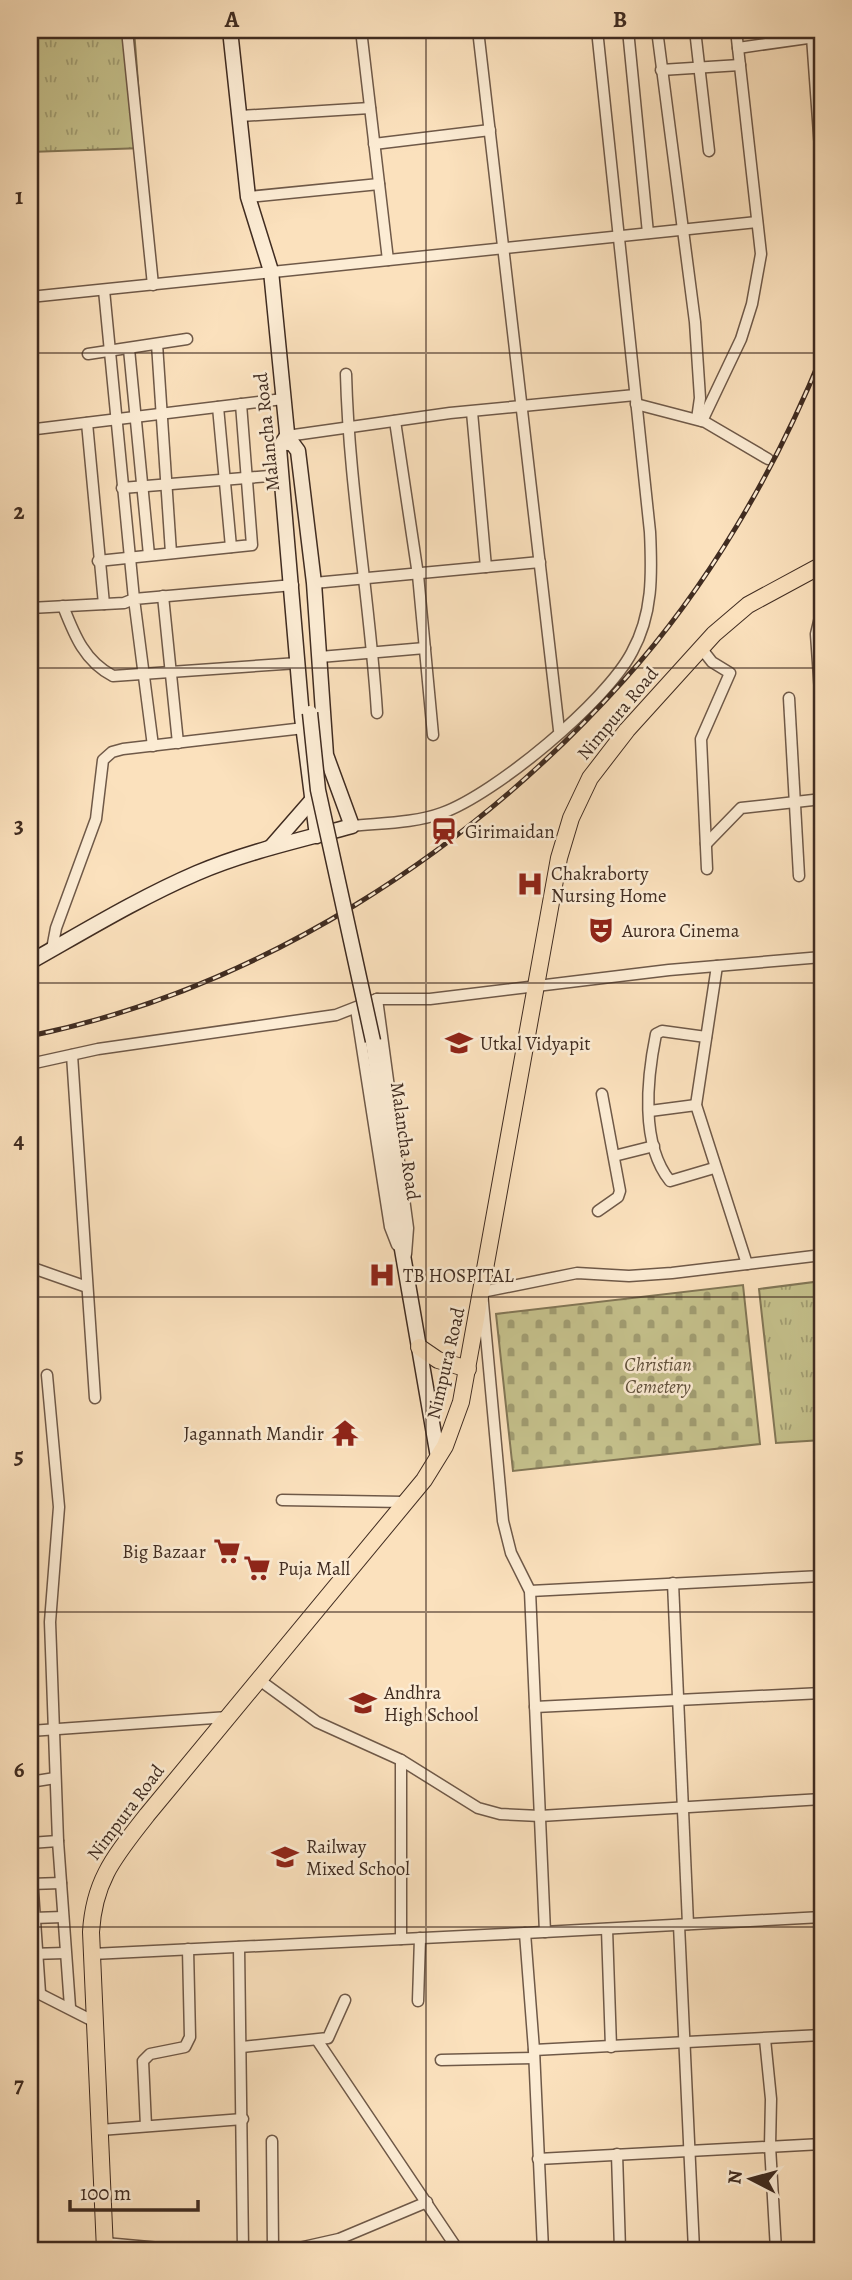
<svg xmlns="http://www.w3.org/2000/svg" width="852" height="2280" viewBox="0 0 852 2280" font-family="Alegreya,serif">
<defs>
<pattern id="grass-tufts" width="24" height="20" patternUnits="userSpaceOnUse" patternTransform="scale(1.75)"><rect width="24" height="20" fill="#c5c18c"/><path d="M3 7l-1-3M5 7V3M7 7l1-3M15 17l-1-3M17 17v-4M19 17l1-3" fill="none" stroke="#a19d72"/></pattern>
<pattern id="cemetery-stones" width="16" height="16" patternUnits="userSpaceOnUse" patternTransform="scale(1.75)"><rect width="16" height="16" fill="#c5c18c"/><path d="M2 7V4a2 2 0 0 1 4 0v3zM10 15v-3a2 2 0 0 1 4 0v3z" fill="#a19d72"/></pattern>
</defs>
<rect width="100%" height="100%" fill="#fbe1bd"/>
<filter id="stains"><feTurbulence type="fractalNoise" baseFrequency=".00286" numOctaves="4"/><feColorMatrix values="0 0 0 0 .2 0 0 0 0 .09 0 0 0 0 .02 0 0 0 .5 -.17"/></filter>
<radialGradient id="worn" r=".72"><stop offset=".6" stop-color="#630" stop-opacity="0"/><stop offset="1" stop-color="#630" stop-opacity=".3"/></radialGradient>
<!-- grass -->
<g fill="url(#grass-tufts)" stroke="#827656" stroke-width="2">
<polygon points="30,30 134,30 143,148 30,152"/>
<polygon points="822,1281 822,1440 776,1443 759,1289"/>
</g>
<!-- cemetery -->
<polygon fill="url(#cemetery-stones)" stroke="#827656" stroke-width="2" points="743,1285 760,1444 513,1471 496,1314"/>
<g fill="none" stroke-linecap="round" stroke-linejoin="round">
<defs>
<g id="street">
<polyline points="127,30 153,285"/>
<polyline points="361,30 388,260"/>
<polyline points="478,30 559,730"/>
<polyline points="628,30 648,233"/>
<polyline points="657,30 695,322 700,398 697,419"/>
<polyline points="695,30 709,151"/>
<polyline points="812,37 822,176"/>
<polyline points="738,48 822,36"/>
<polyline points="661,70 740,65"/>
<polyline points="240,116 370,108"/>
<polyline points="374,144 490,130"/>
<polyline points="248,197 379,184"/>
<polyline points="30,297 757,222"/>
<polyline points="157,344 171,553"/>
<polyline points="129,349 149,555"/>
<polyline points="88,354 187,339"/>
<path d="M346,374C349,488 370,600 377,713"/>
<polyline points="636,404 705,422 768,459"/>
<polyline points="218,407 231,547"/>
<polyline points="472,412 486,567"/>
<polyline points="395,421 418,575 433,735"/>
<polyline points="702,421 741,339 752,304 761,254 736,30"/>
<polyline points="87,423 104,604"/>
<polyline points="36,429 283,399"/>
<polyline points="287,436 450,413 635,395"/>
<polyline points="122,488 282,475"/>
<polyline points="98,561 252,545 241,404"/>
<polyline points="314,583 540,562"/>
<polyline points="163,596 178,743"/>
<path d="M63,606C74,634 84,661 113,676L298,663"/>
<polyline points="30,608 124,603 134,599 104,290"/>
<polyline points="822,609 816,634 822,721"/>
<polyline points="701,648 712,662 730,673 701,739 707,869"/>
<polyline points="320,657 425,648"/>
<polyline points="789,698 799,876"/>
<polyline points="153,746 134,599 293,585"/>
<path d="M352,826C380,823 415,823 442,813C495,794 606,702 632,652C653,614 652,574 650,532L597,30"/>
<polyline points="706,844 741,808 822,799"/>
<polyline points="52,949 56,928 96,819 103,760 112,752 123,749 304,728"/>
<polyline points="717,966 696,1105 747,1264"/>
<polyline points="377,999 408,1228 406,1254"/>
<polyline points="356,1009 390,1227 397,1245"/>
<path d="M706,1037L662,1031L656,1034C647,1078 640,1144 670,1181L714,1168"/>
<polyline points="72,1055 95,1398"/>
<polyline points="30,1064 98,1049 336,1015 377,999 430,999 669,970 822,957"/>
<polyline points="650,1111 696,1105"/>
<polyline points="614,1156 654,1146"/>
<polyline points="598,1211 618,1197 620,1191 602,1094"/>
<polyline points="30,1267 87,1287"/>
<polyline points="47,1375 59,1507 50,1622 58,1841 70,2007"/>
<polyline points="282,1500 404,1502"/>
<polyline points="673,1583 688,1924"/>
<polyline points="530,1591 822,1576"/>
<polyline points="258,1679 317,1722 401,1760 478,1808 500,1814 540,1816 822,1799"/>
<polyline points="535,1707 822,1693"/>
<polyline points="30,1731 228,1717"/>
<polyline points="30,1782 55,1778"/>
<polyline points="30,1843 58,1841"/>
<polyline points="30,1848 40,1993"/>
<polyline points="30,1884 61,1883"/>
<polyline points="33,1918 63,1917"/>
<polyline points="679,1925 694,2250"/>
<polyline points="607,1929 611,2047"/>
<polyline points="545,1932 530,1591 511,1553 503,1521 482,1292 577,1273 629,1276 672,1273 822,1255"/>
<polyline points="401,1939 401,1760"/>
<polyline points="239,1947 243,2250"/>
<polyline points="30,1954 65,1953"/>
<polyline points="92,1954 525,1933"/>
<polyline points="30,1989 95,2022"/>
<polyline points="418,2001 420,1938"/>
<polyline points="765,2039 771,2099 770,2146 776,2250"/>
<polyline points="317,2040 458,2250"/>
<polyline points="242,2047 328,2038 345,2000"/>
<polyline points="534,2050 822,2035"/>
<polyline points="441,2060 534,2058"/>
<polyline points="146,2126 143,2061 150,2054 185,2047 190,2037 188,1949"/>
<polyline points="100,2130 243,2119"/>
<polyline points="272,2141 273,2250"/>
<polyline points="617,2154 620,2250"/>
<polyline points="538,2159 822,2144"/>
<polyline points="105,2243 182,2250"/>
<polyline points="290,2250 339,2239 427,2202"/>
<polyline points="543,2250 534,2050 525,1933 822,1917"/>
</g>
<g id="secondary">
<polyline points="230,30 248,197 271,271 288,443"/>
<polyline points="271,847 312,800"/>
<path d="M30,962C85,931 139,898 197,873C246,852 300,840 352,826L326,755L314,583L298,451L287,436L279,448L302,717L317,836"/>
<polyline points="373,1041 399,1232 438,1457"/>
</g>
<g id="primary">
<polyline points="419,1347 438,1360 468,1369"/>
<path d="M105,2250L91,1932C94,1879 116,1855 147,1815L424,1480L445,1446L461,1402L559,858L571,818L590,778L627,730L714,634L748,605L822,565"/>
</g>
</defs>
<!-- street casing -->
<use href="#street" stroke="#6f5948" stroke-width="13"/>
<!-- secondary casing -->
<use href="#secondary" stroke="#402c21" stroke-width="17"/>
<!-- primary casing -->
<use href="#primary" stroke="#402c21" stroke-width="18"/>
<!-- street -->
<use href="#street" stroke="#fcecd4" stroke-width="10"/>
<!-- secondary -->
<use href="#secondary" stroke="#fcecd4" stroke-width="14"/>
<!-- primary -->
<use href="#primary" stroke="#fbe1bd" stroke-width="16"/>
<defs>
<path id="rail" d="M30,1036C259,989 469,853 624,680C707,588 776,469 822,355"/>
</defs>
<!-- rail casing -->
<use href="#rail" stroke="#402c21" stroke-width="5"/>
<!-- rail -->
<use href="#rail" stroke="#fcecd4" stroke-width="2.5" stroke-dasharray="8" stroke-linecap="butt"/>
<defs>
<polyline id="secondary-bridge" points="310,713 318,790 373,1041"/>
</defs>
<!-- secondary-bridge casing -->
<use href="#secondary-bridge" stroke="#402c21" stroke-width="17" stroke-linecap="butt"/>
<!-- secondary-bridge -->
<use href="#secondary-bridge" stroke="#fcecd4" stroke-width="14"/>
</g>
<!-- grid -->
<path fill="none" stroke="#402c21" stroke-width="2" stroke-opacity="0.55" d="M426,30V2250M30,353H822M30,668H822M30,983H822M30,1297H822M30,1612H822M30,1927H822"/>
<!-- icons -->
<defs>
<symbol id="station-bare" viewBox="-9 -9 18 18"><path d="M-3-6H3Q5-6 5-4V2Q5 4 3 4L4.5 6H3L1.5 4h-3L-3 6H-4.5L-3 4Q-5 4-5 2V-4Q-5-6-3-6ZM-3.5-4v3h7v-3ZM-3.5 1v1.5H-2V1ZM2 1v1.5H3.5V1Z" fill="#8f2418" stroke="#fcecd4" stroke-width="2.5" paint-order="stroke"/></symbol>
<symbol id="hospital-bare" viewBox="-9 -9 18 18"><path d="M-5-5h3v3.5h4V-5h3V5h-3V1.5h-4V5h-3Z" fill="#8f2418" stroke="#fcecd4" stroke-width="2.5" paint-order="stroke"/></symbol>
<symbol id="theatre-bare" viewBox="-9 -9 18 18"><path d="M-5-5.5Q0-4 5-5.5V0Q5 5 0 6Q-5 5-5 0ZM-3.3-2.5H-1v1.5H-3.3ZM1-2.5H3.3v1.5H1ZM-2.8 1Q0 5.5 2.8 1Z" fill="#8f2418" stroke="#fcecd4" stroke-width="2.5" paint-order="stroke"/></symbol>
<symbol id="school-bare" viewBox="-9 -9 18 18"><path d="M0-5L7-2L0 1L-7-2ZM-4 1L0 2.5L4 1V4Q0 6-4 4Z" fill="#8f2418" stroke="#fcecd4" stroke-width="2.5" paint-order="stroke"/></symbol>
<symbol id="temple-bare" viewBox="-9 -9 18 18"><path d="M0-6L5-2H3V0L6.5 2.5H4V6H1.5V3h-3V6H-4V2.5H-6.5L-3 0V-2H-5Z" fill="#8f2418" stroke="#fcecd4" stroke-width="2.5" paint-order="stroke"/></symbol>
<symbol id="supermarket-bare" viewBox="-9 -9 18 18"><path d="M-6-5.5h2.5l.6 2H6L4.5 2H-2.5L-4.4-4H-6ZM-1.5 3.2a1.3 1.3 0 1 0 .1 0ZM3 3.2a1.3 1.3 0 1 0 .1 0Z" fill="#8f2418" stroke="#fcecd4" stroke-width="2.5" paint-order="stroke"/></symbol>
</defs>
<g fill-rule="evenodd">
<use href="#station-bare" x="425" y="812" width="38" height="38"/>
<use href="#hospital-bare" x="511" y="865" width="38" height="38"/>
<use href="#theatre-bare" x="582" y="911" width="38" height="38"/>
<use href="#school-bare" x="440" y="1024" width="38" height="38"/>
<use href="#hospital-bare" x="363" y="1256" width="38" height="38"/>
<use href="#temple-bare" x="326" y="1414" width="38" height="38"/>
<use href="#supermarket-bare" x="208" y="1532" width="38" height="38"/>
<use href="#supermarket-bare" x="238" y="1549" width="38" height="38"/>
<use href="#school-bare" x="344" y="1684" width="38" height="38"/>
<use href="#school-bare" x="266" y="1838" width="38" height="38"/>
</g>
<g text-anchor="middle" stroke-width="5" stroke-linejoin="round" paint-order="stroke">
<!-- street labels -->
<g font-size="19" fill="#402c21" stroke="#fcecd4">
<text transform="translate(266 432) rotate(-96)" y="7">Malancha Road</text>
<text transform="translate(617 713) rotate(-50)" y="7">Nimpura Road</text>
<text transform="translate(406 1141) rotate(82)" y="7">Malancha Road</text>
<text transform="translate(445 1363) rotate(-77)" y="7">Nimpura Road</text>
<text transform="translate(125 1812) rotate(-53)" y="7">Nimpura Road</text>
</g>
<!-- poi labels -->
<g font-size="19" fill="#402c21" stroke="#fcecd4" text-anchor="start">
<text x="465" y="838">Girimaidan</text>
<text x="551" y="880">Chakraborty<tspan x="551" dy="22">Nursing Home</tspan></text>
<text x="622" y="937">Aurora Cinema</text>
<text x="480" y="1050">Utkal Vidyapit</text>
<text x="403" y="1282">TB HOSPITAL</text>
<text x="324" y="1440" text-anchor="end">Jagannath Mandir</text>
<text x="206" y="1558" text-anchor="end">Big Bazaar</text>
<text x="278" y="1575">Puja Mall</text>
<text x="384" y="1699">Andhra<tspan x="384" dy="22">High School</tspan></text>
<text x="306" y="1853">Railway<tspan x="306" dy="22">Mixed School</tspan></text>
</g>
<!-- park labels -->
<g font-size="19" font-style="italic" fill="#61513c" stroke="#fcecd4">
<text x="658" y="1371">Christian<tspan x="658" dy="22">Cemetery</tspan></text>
</g>
</g>
<!-- margin -->
<rect width="852" height="2280" fill="none" stroke="#fbe1bd" stroke-width="77"/>
<!-- north arrow -->
<g transform="translate(751 2179) rotate(276)" stroke="#fcecd4" stroke-width="5" paint-order="stroke">
<path d="M0-5L12 26L0 18L-12 26Z" fill="#402c21"/>
<text y="-10" font-size="19" font-weight="bold" text-anchor="middle" fill="#402c21">N</text>
</g>
<!-- scale -->
<path d="M70 2200v10h128v-10" fill="none" stroke="#402c21" stroke-width="3.5"/>
<text x="80" y="2200" font-size="21" fill="#402c21" stroke="#fcecd4" stroke-width="5" paint-order="stroke">100 m</text>
<rect x="38" y="38" width="776" height="2204" fill="none" stroke="#402c21" stroke-width="2.5"/>
<g font-size="23" text-anchor="middle" font-weight="bold" fill="#402c21">
<text x="232" y="27">A</text>
<text x="620" y="27">B</text>
<text x="19" y="204">1</text>
<text x="19" y="519">2</text>
<text x="19" y="833">3</text>
<text x="19" y="1148">4</text>
<text x="19" y="1463">5</text>
<text x="19" y="1777">6</text>
<text x="19" y="2092">7</text>
</g>
<rect width="100%" height="100%" filter="url(#stains)"/>
<rect width="100%" height="100%" fill="url(#worn)"/>
</svg>
